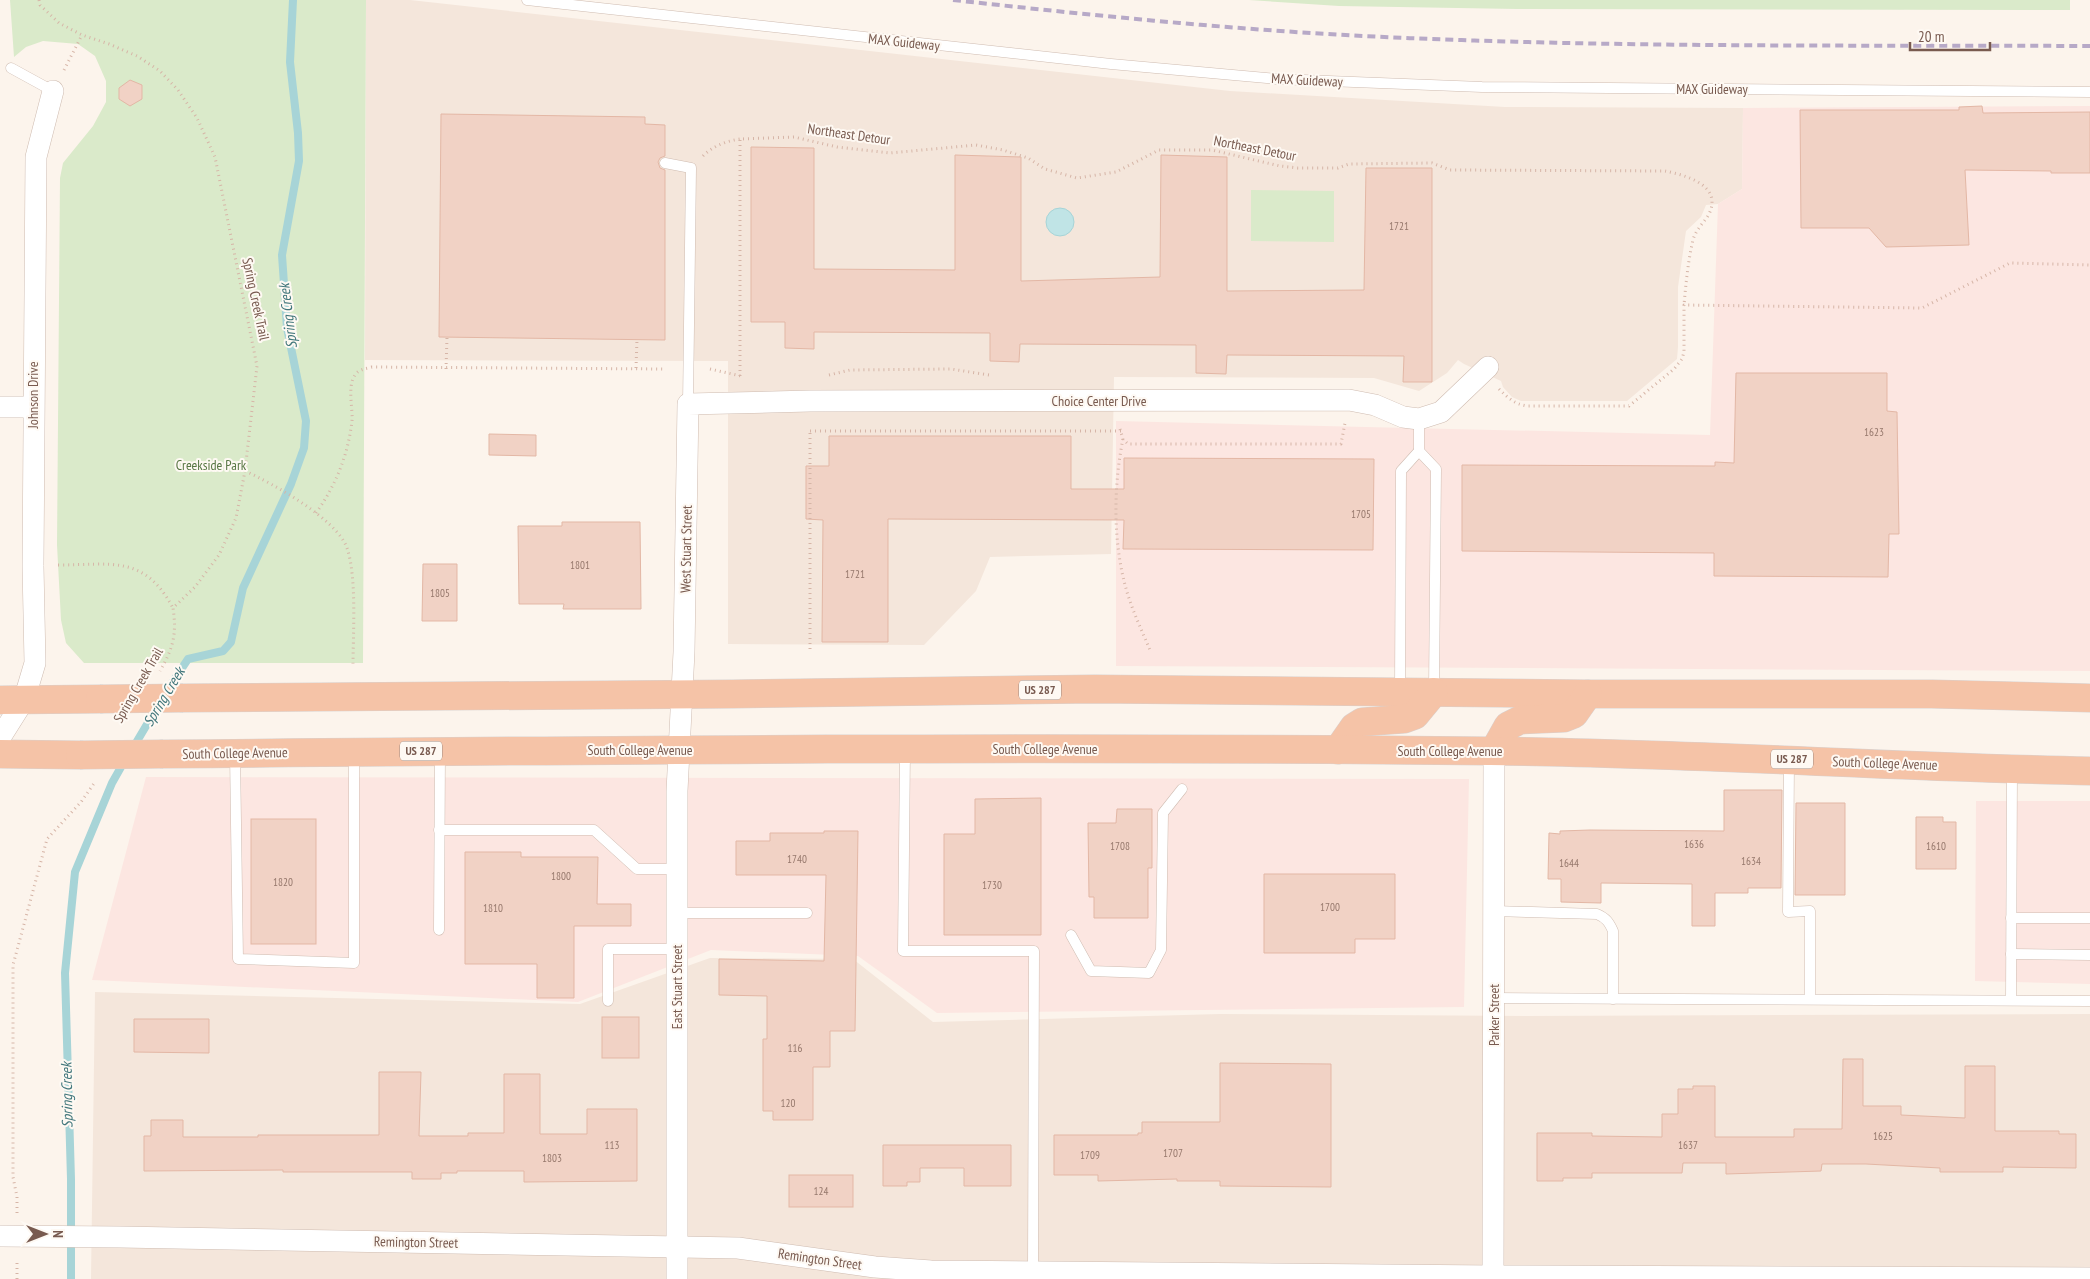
<svg xmlns="http://www.w3.org/2000/svg" width="2090" height="1279" viewBox="0 0 2090 1279" font-family="'PT Sans Narrow',sans-serif">
<rect width="100%" height="100%" fill="#fcf4ec"/>
<!-- residential -->
<g fill="#f4e6db">
<polygon points="366,0 410,0 1230,91 1505,107 1743,108 1742,189 1718,204 1706,205 1701,217 1686,231 1678,287 1678,347 1677,359 1627,401 1521,401 1512,397 1503,387 1501,381 1464,364 1458,360 1447,373 1419,391 1374,378 1114,377 1111,554 990,557 976,591 924,645 728,644 728,361 365,360"/>
<polygon points="710,958 853,959 933,1022 1220,1014 1525,1016 2090,1014 2090,1279 91,1279 95,992 580,1004"/>
</g>
<!-- commercial -->
<g fill="#fce6e1">
<polygon points="2090,106 2090,671 1116,666 1116,421 1710,435 1718,204 1742,189 1743,108"/>
<polygon points="146,777 1469,779 1464,1007 937,1013 858,956 711,950 578,1002 92,980"/>
<polygon points="1976,801 2090,801 2090,984 1975,981"/>
</g>
<!-- green -->
<g fill="#daeaca">
<polygon points="10,0 366,0 363,663 84,663 66,643 61,620 57,545 60,178 63,163 93,126 106,102 106,81 95,56 78,44 43,41 26,47 14,57"/>
<polygon points="1249,0 2070,0 2070,10 1517,9 1339,6"/>
<polygon points="1251,190 1334,191 1334,242 1251,241"/>
</g>
<!-- water -->
<circle fill="#c0e4e6" stroke="#a7d4d7" cx="1060" cy="222" r="14"/>
<g fill="none" stroke-linecap="round" stroke-linejoin="round">
<!-- stream -->
<g stroke="#a7d4d7" stroke-width="8">
<polyline points="166,692 188,659 223,651 231,642 243,588 291,484 304,448 306,421 287,328 282,255 299,161 298,133 290,62 293,0"/>
<polyline points="133,748 159,704"/>
<polyline points="71,1279 71,1179 65,973 75,872 112,783 125,760"/>
</g>
</g>
<!-- building -->
<g fill="#f1d2c5" stroke="#e3b7a5">
<polygon points="130,80 142,85 142,99 130,106 119,99 119,88"/>
<polygon points="1982,106 1983,113 2090,112 2090,173 2051,173 2051,171 1965,170 1969,245 1886,247 1869,228 1801,228 1800,110 1959,110 1959,107"/>
<polygon points="441,114 645,117 645,124 665,125 665,156 660,158 658,162 660,168 665,170 665,340 439,337"/>
<polygon points="751,147 814,148 814,269 955,270 955,155 1021,157 1021,281 1160,277 1161,155 1227,157 1227,291 1364,290 1366,168 1432,168 1432,382 1403,382 1404,356 1227,355 1226,374 1196,373 1196,345 1020,344 1019,362 990,361 990,333 814,332 814,349 785,348 785,322 751,322"/>
<polygon points="1736,373 1887,373 1887,411 1897,412 1899,534 1889,534 1888,577 1714,576 1714,553 1462,551 1462,465 1715,466 1715,462 1734,463"/>
<polygon points="489,434 536,435 536,456 489,455"/>
<polygon points="829,436 1071,436 1071,489 1124,489 1124,458 1374,459 1373,550 1123,549 1124,520 888,519 888,642 822,642 823,520 806,519 806,466 829,466"/>
<polygon points="562,522 640,522 641,609 563,609 564,604 519,604 518,526 562,526"/>
<polygon points="423,564 457,564 457,621 422,621"/>
<polygon points="1724,790 1782,790 1781,888 1748,888 1748,893 1715,893 1715,926 1692,926 1692,884 1601,883 1601,903 1561,902 1561,879 1548,879 1549,833 1560,834 1560,831 1590,830 1724,831"/>
<polygon points="1041,798 1041,935 944,935 944,834 975,834 975,799"/>
<polygon points="1796,803 1845,803 1845,895 1795,895"/>
<polygon points="1117,809 1152,809 1152,868 1148,868 1148,918 1094,918 1094,897 1089,897 1088,823 1116,823"/>
<polygon points="1916,817 1943,817 1943,822 1956,822 1956,869 1916,869"/>
<rect x="251" y="819" width="65" height="125"/>
<polygon points="824,831 858,831 855,1031 830,1031 830,1067 813,1067 813,1120 773,1120 773,1111 763,1111 763,1039 767,1039 767,996 719,995 719,959 824,961 826,875 736,875 736,841 770,841 770,833 824,833"/>
<polygon points="465,852 521,852 521,857 598,857 597,904 631,904 631,926 574,926 574,998 537,998 537,964 465,964"/>
<polygon points="1264,874 1395,874 1395,939 1355,939 1355,953 1264,953"/>
<rect x="602" y="1017" width="37" height="41"/>
<polygon points="134,1019 209,1019 209,1053 134,1052"/>
<polygon points="1843,1059 1863,1059 1863,1106 1901,1106 1901,1115 1965,1118 1965,1066 1995,1066 1995,1131 2059,1131 2059,1134 2076,1134 2076,1168 2003,1167 2003,1172 1940,1172 1940,1168 1866,1164 1822,1164 1821,1171 1726,1174 1726,1163 1683,1163 1682,1173 1592,1173 1592,1178 1563,1178 1563,1181 1537,1181 1537,1133 1592,1133 1592,1136 1662,1137 1662,1114 1678,1114 1678,1089 1693,1089 1693,1086 1715,1086 1715,1137 1794,1137 1794,1129 1842,1129"/>
<polygon points="1220,1063 1331,1064 1331,1187 1220,1186 1220,1181 1177,1181 1177,1179 1098,1181 1098,1175 1054,1175 1054,1135 1138,1135 1138,1133 1142,1133 1142,1122 1220,1122"/>
<polygon points="379,1072 421,1072 419,1136 468,1136 468,1133 504,1133 504,1074 540,1074 540,1134 587,1134 587,1109 637,1109 637,1181 524,1182 524,1171 457,1171 457,1173 441,1173 441,1179 412,1179 412,1172 283,1172 283,1170 144,1171 144,1136 151,1136 151,1120 183,1120 183,1137 258,1137 258,1135 379,1135"/>
<polygon points="883,1145 1011,1145 1011,1186 964,1186 964,1168 920,1168 920,1182 907,1182 907,1186 883,1186"/>
<rect x="789" y="1175" width="64" height="32"/>
</g>
<g fill="none" stroke-linecap="round" stroke-linejoin="round">
<defs>
<g id="service">
<polyline points="527,0 1111,64 1277,79 1482,87 2090,92"/>
<polyline points="11,68 53,91"/>
<polyline points="665,163 691,168 688,404"/>
<polyline points="1419,419 1419,451 1436,469 1434,691"/>
<polyline points="1400,690 1401,471 1419,451"/>
<polyline points="905,750 903,951 1034,951 1033,1272"/>
<polyline points="235,755 238,959 354,963 354,753"/>
<polyline points="1789,760 1788,912 1810,911 1810,999"/>
<polyline points="439,830 594,830 637,869 677,869"/>
<path d="M1494,911L1597,914C1606,918 1609,922 1613,931V999"/>
<polyline points="677,913 807,913"/>
<polyline points="2011,918 2090,918"/>
<polyline points="439,930 440,752"/>
<polyline points="1071,935 1091,971 1149,973 1161,950 1163,813 1182,789"/>
<polyline points="2011,954 2090,955"/>
<polyline points="1494,998 2090,1001"/>
<polyline points="2011,1000 2012,769"/>
<polyline points="608,1001 608,949 677,949"/>
</g>
<g id="minor">
<polyline points="0,407 33,407"/>
<polyline points="0,738 24,700 35,663 33,566 36,157 53,91"/>
<polyline points="0,1236 120,1237 738,1248 875,1267 931,1271 1493,1276 2090,1278"/>
<polyline points="677,1279 677,791 684,652 688,404 810,401 1349,400 1375,405 1403,417 1419,419 1441,412 1488,367"/>
<polyline points="1493,1279 1494,751"/>
</g>
<g id="trunk">
<polyline points="183,698 732,694 1095,689 1588,694 1932,694 2090,698"/>
<polyline points="0,700 100,699"/>
<polyline points="1338,750 1354,727 1362,722 1404,719 1415,715 1434,692"/>
<polyline points="1494,751 1508,726 1520,720 1564,718 1574,714 1588,694"/>
<polyline points="0,754 80,755"/>
<path d="M163,754C606,750 1048,746 1490,751C1690,753 1890,767 2090,771"/>
</g>
</defs>
<!-- service casing -->
<use href="#service" stroke="#cfbcb1" stroke-width="11"/>
<!-- minor casing -->
<use href="#minor" stroke="#cfbcb1" stroke-width="22"/>
<!-- trunk casing -->
<use href="#trunk" stroke="#d9d1ce" stroke-width="29"/>
<!-- path -->
<g stroke="#d6b5a7" stroke-width="3" stroke-dasharray="1 4" stroke-linecap="butt">
<path d="M39,0L40,5L59,23L82,35L109,44L137,56L160,71L178,90L197,118L215,157L257,366L245,471L236,518L219,555L195,587L173,608C177,635 173,648 160,671"/>
<polyline points="64,70 82,35"/>
<path d="M703,156C713,146 726,141 740,139"/>
<polyline points="636,368 637,339"/>
<polyline points="446,369 447,337"/>
<polyline points="710,369 741,376"/>
<polyline points="829,375 850,370 951,369 989,375"/>
<path d="M740,376V139L794,137L837,147L890,153L976,145L1003,150L1028,158L1045,169L1077,178L1116,172L1159,150H1212L1280,166L1298,168H1338L1349,164L1432,163L1450,170L1665,171C1685,175 1723,185 1709,214C1704,223 1696,229 1693,240C1688,261 1686,283 1684,305"/>
<path d="M1499,389C1507,397 1514,404 1527,406H1629L1674,369L1682,359L1684,352V305L1922,308L2010,263L2090,265"/>
<polyline points="1120,429 1123,439 1128,444 1341,444 1345,423"/>
<polyline points="810,431 1121,431"/>
<path d="M1123,439C1113,488 1113,545 1127,592C1133,612 1142,631 1150,650"/>
<path d="M245,471C272,483 337,519 347,548C357,577 353,634 353,666"/>
<path d="M316,513C336,485 348,455 352,421C353,408 347,387 355,375C359,369 365,369 372,367L665,369"/>
<path d="M58,565C111,565 144,554 173,608"/>
<polyline points="810,649 810,430"/>
<polyline points="17,1213 17,1197 13,1177 13,965 47,839 81,802 95,782"/>
<polyline points="17,1279 17,1260"/>
</g>
<!-- service -->
<use href="#service" stroke="#fff" stroke-width="10"/>
<!-- minor -->
<use href="#minor" stroke="#fff" stroke-width="21"/>
<!-- trunk -->
<use href="#trunk" stroke="#f5c3a7" stroke-width="28"/>
<!-- rail -->
<path stroke="#b7a9c7" stroke-width="4" stroke-dasharray="8 5" stroke-linecap="butt" d="M953,0C1089,15 1226,29 1363,36C1605,48 1848,45 2090,46"/>
<defs>
<g id="trunk-bridge">
<polyline points="100,699 183,698"/>
<polyline points="80,755 163,754"/>
</g>
</defs>
<!-- trunk-bridge casing -->
<use href="#trunk-bridge" stroke="#d9d1ce" stroke-width="29" stroke-linecap="butt"/>
<!-- trunk-bridge -->
<use href="#trunk-bridge" stroke="#f5c3a7" stroke-width="28"/>
</g>
<g text-anchor="middle" stroke-width="4" stroke-linejoin="round" paint-order="stroke">
<!-- number labels -->
<g font-size="11" fill="#96786c">
<text x="1399" y="230">1721</text>
<text x="1874" y="436">1623</text>
<text x="1361" y="518">1705</text>
<text x="580" y="569">1801</text>
<text x="855" y="578">1721</text>
<text x="440" y="597">1805</text>
<text x="1694" y="848">1636</text>
<text x="1120" y="850">1708</text>
<text x="1936" y="850">1610</text>
<text x="797" y="863">1740</text>
<text x="1751" y="865">1634</text>
<text x="1569" y="867">1644</text>
<text x="561" y="880">1800</text>
<text x="283" y="886">1820</text>
<text x="992" y="889">1730</text>
<text x="1330" y="911">1700</text>
<text x="493" y="912">1810</text>
<text x="795" y="1052">116</text>
<text x="788" y="1107">120</text>
<text x="1883" y="1140">1625</text>
<text x="612" y="1149">113</text>
<text x="1688" y="1149">1637</text>
<text x="1173" y="1157">1707</text>
<text x="1090" y="1159">1709</text>
<text x="552" y="1162">1803</text>
<text x="821" y="1195">124</text>
</g>
<!-- shield labels -->
<g fill="#fef9f3" stroke="#a08a80" stroke-width="1">
<rect x="1019" y="680.5" width="42" height="19" rx="4"/>
<rect x="400" y="741.5" width="42" height="19" rx="4"/>
<rect x="1771" y="749.5" width="42" height="19" rx="4"/>
</g>
<g font-size="12" font-weight="bold" fill="#785a4f">
<text x="1040" y="694">US 287</text>
<text x="421" y="755">US 287</text>
<text x="1792" y="763">US 287</text>
</g>
<!-- street labels -->
<g font-size="14" fill="#785a4f" stroke="#fef9f3">
<text transform="translate(904 42) rotate(6)" y="5">MAX Guideway</text>
<text transform="translate(1307 80) rotate(3)" y="5">MAX Guideway</text>
<text x="1712" y="94">MAX Guideway</text>
<text transform="translate(849 134) rotate(8)" y="5">Northeast Detour</text>
<text transform="translate(1255 148) rotate(11)" y="5">Northeast Detour</text>
<text transform="translate(256 299) rotate(78)" y="5">Spring Creek Trail</text>
<text transform="translate(33 395) rotate(-90)" y="5">Johnson Drive</text>
<text x="1099" y="406">Choice Center Drive</text>
<text transform="translate(686 549) rotate(-89)" y="5">West Stuart Street</text>
<text transform="translate(138 685) rotate(-60)" y="5">Spring Creek Trail</text>
<text x="1045" y="754">South College Avenue</text>
<text x="640" y="755">South College Avenue</text>
<text x="1450" y="756">South College Avenue</text>
<text transform="translate(235 753) rotate(-1)" y="5">South College Avenue</text>
<text transform="translate(1885 763) rotate(2)" y="5">South College Avenue</text>
<text transform="translate(677 987) rotate(-90)" y="5">East Stuart Street</text>
<text transform="translate(1494 1015) rotate(-90)" y="5">Parker Street</text>
<text transform="translate(416 1242) rotate(1)" y="5">Remington Street</text>
<text transform="translate(820 1259) rotate(8)" y="5">Remington Street</text>
</g>
<!-- park labels -->
<g font-size="14" fill="#587744" stroke="#fef9f3">
<text x="211" y="470">Creekside Park</text>
</g>
<!-- water labels -->
<g font-size="15" font-style="italic" fill="#42777c" stroke="#fef9f3">
<text transform="translate(288 316) rotate(-97)" y="5">Spring Creek</text>
<text transform="translate(164 697) rotate(-59)" y="5">Spring Creek</text>
<text transform="translate(67 1095) rotate(-91)" y="5">Spring Creek</text>
</g>
</g>
<!-- north arrow -->
<g transform="translate(45 1234) rotate(90)" stroke="#fef9f3" stroke-width="4" paint-order="stroke">
<path d="M0-4L9 19L0 12L-9 19Z" fill="#785a4f"/>
<text y="-8" font-size="14" font-weight="bold" text-anchor="middle" fill="#785a4f">N</text>
</g>
<!-- scale -->
<path d="M1910 42v8h80v-8" fill="none" stroke="#785a4f" stroke-width="2.5"/>
<text x="1918" y="42" font-size="15" fill="#785a4f" stroke="#fef9f3" stroke-width="4" paint-order="stroke">20 m</text>
</svg>
